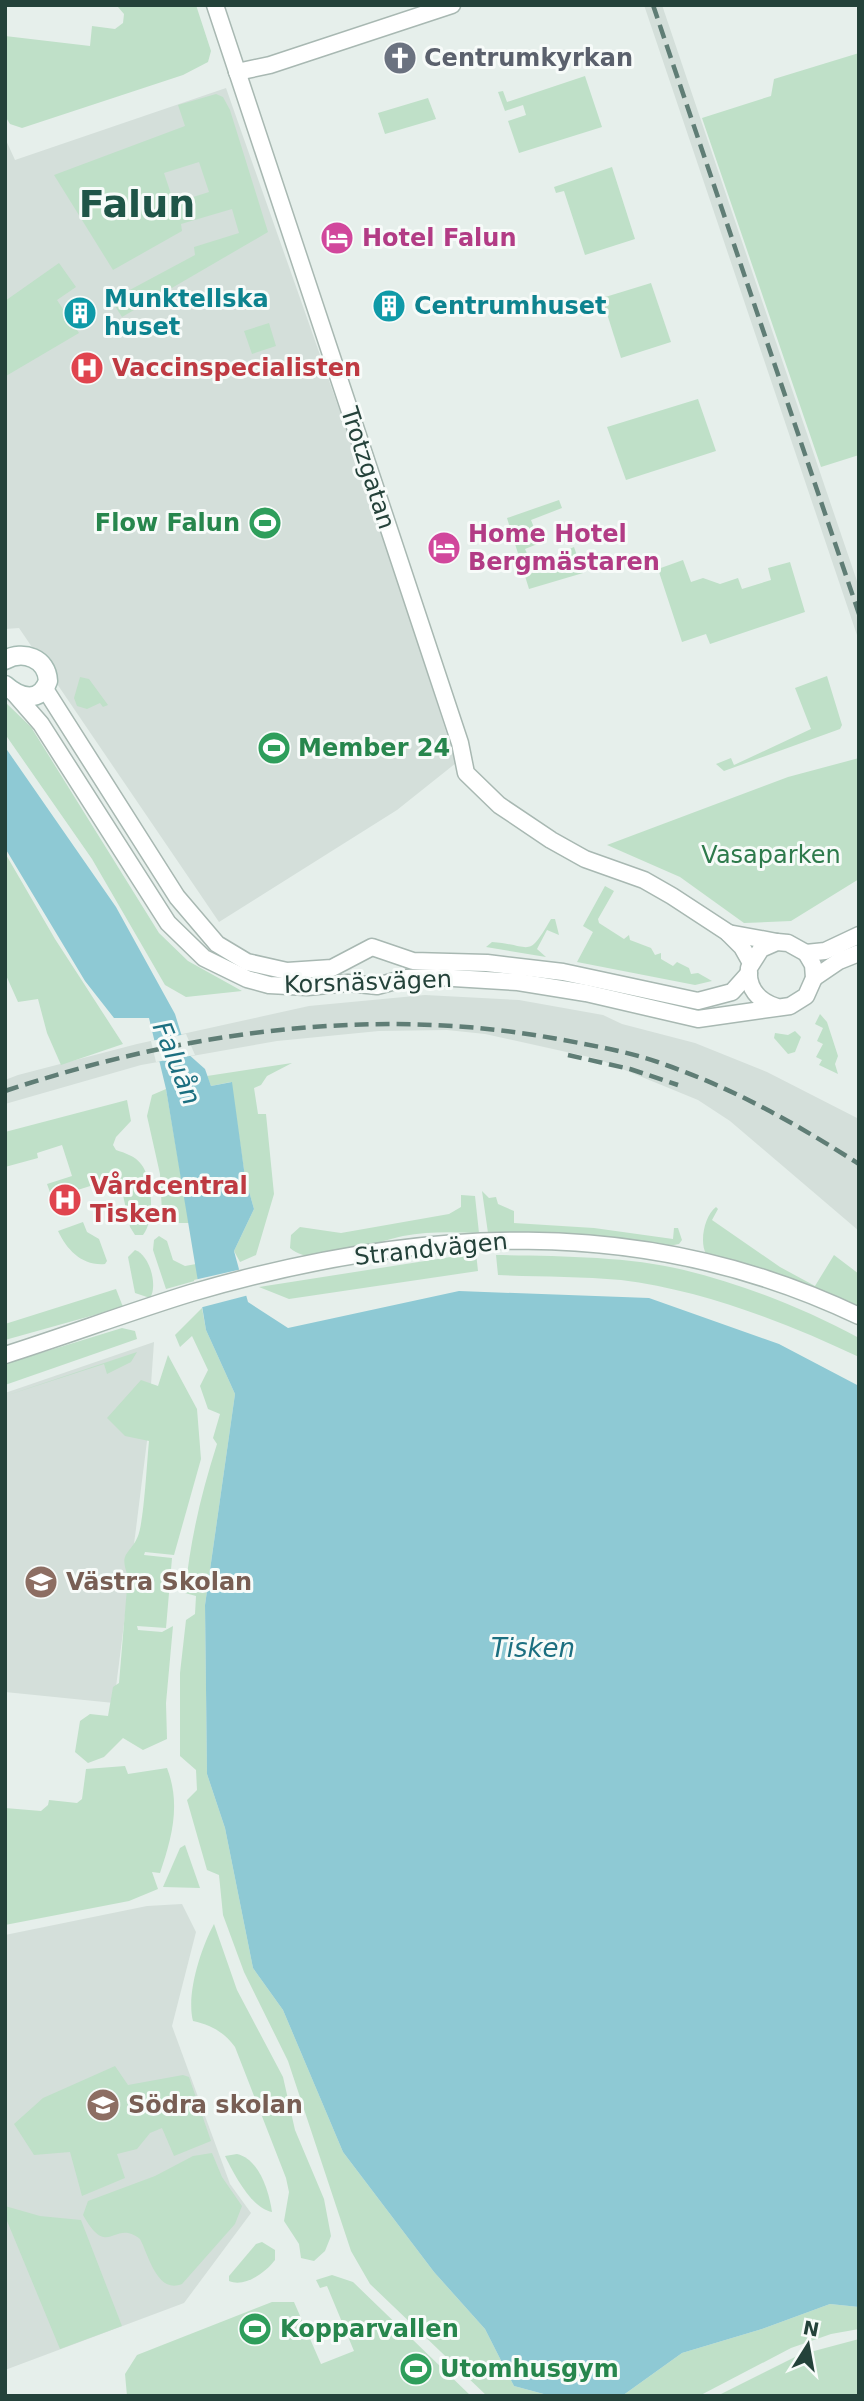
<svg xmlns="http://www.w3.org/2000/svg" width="864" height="2401" viewBox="0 0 864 2401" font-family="'DejaVu Sans',sans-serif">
<rect width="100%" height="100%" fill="#e6efeb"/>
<!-- built -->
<g fill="#d4dfda">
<polygon points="644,5 662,5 826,490 859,587 859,641"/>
<polygon points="226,88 381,528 456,763 397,810 219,922 19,628 5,629 5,138 15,160"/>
<polygon points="425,995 519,1000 603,1015 622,1024 695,1043 767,1072 859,1119 859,1231 730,1121 698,1100 598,1059 485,1034 447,1030 379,1031 277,1041 141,1065 5,1104 5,1080 18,1075 137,1044 309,1006"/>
<polygon points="154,1342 147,1441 114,1703 5,1692 5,1393"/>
<polygon points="182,1904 196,1932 172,2026 230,2184 251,2213 184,2303 5,2370 5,1935 147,1906"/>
</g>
<!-- green -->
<g fill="#bfe0c8" fill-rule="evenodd">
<polygon points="107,5 196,5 211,51 208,62 183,75 22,128 10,124 5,116 5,36 90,46 92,26 115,29 123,23 124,14 118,7"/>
<polygon points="859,53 859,455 821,467 702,118 771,96 774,79"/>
<polygon points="585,76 602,127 519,153 508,121 526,115 523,105 505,111 498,92 503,91 507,102"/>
<path d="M216,94L223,97L230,110L268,232L122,317L111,300L195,255L194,247L239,233L232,209L181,224L182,231L113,270L54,175L185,126L178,105ZM199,162L209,192L174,203L164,173Z"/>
<polygon points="428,98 436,119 385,134 378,113"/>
<polygon points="612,167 635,239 585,255 564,191 556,193 554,187"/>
<polygon points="59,263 76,287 57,300 79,333 6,376 5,301"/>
<polygon points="651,283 671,342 621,358 602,298"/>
<polygon points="269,323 276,346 252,354 244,331"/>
<polygon points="698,399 716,451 626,480 607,427"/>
<polygon points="559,500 562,508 531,520 540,543 525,549 532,565 574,547 583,573 529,589 507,518"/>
<polygon points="683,560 691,582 703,578 720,584 738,578 742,589 771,580 768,568 790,562 805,612 710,644 706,634 682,642 658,569"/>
<polygon points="827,676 842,725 840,729 724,771 716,764 731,758 734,765 811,729 795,688"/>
<polygon points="80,677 89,679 108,705 103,707 100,703 87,709 77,706 74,698"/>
<polygon points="5,702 31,727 159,933 188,961 242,991 186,997 165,985 92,859 5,734"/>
<polygon points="859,758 859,879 791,921 744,923 680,877 607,845 788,777"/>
<polygon points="5,853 55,939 123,1044 61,1065 47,1033 38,999 18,1002 5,973"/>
<polygon points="605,886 614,891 598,919 599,923 624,939 629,935 630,940 651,948 655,955 661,953 661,959 673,966 677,962 689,968 691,974 698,973 712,981 695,985 577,962 593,932 583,926"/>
<path d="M551,919H555L559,935L547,930L537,949L546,957L486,947L492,942C533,945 527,960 551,919Z"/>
<polygon points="820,1014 827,1022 838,1056 835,1064 838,1074 819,1065 822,1060 816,1057 823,1044 817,1041 823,1028 815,1024"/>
<polygon points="795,1031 801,1037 795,1052 788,1054 774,1038 775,1033 788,1035"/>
<polygon points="292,1063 267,1076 261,1085 254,1088 258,1114 266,1114 274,1194 256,1255 240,1262 234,1251 254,1209 245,1177 231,1082 211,1086 207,1076"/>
<polygon points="166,1089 189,1223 175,1223 162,1213 160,1174 147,1116 152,1095"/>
<path d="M127,1100L131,1121L116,1137L113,1145L116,1150C125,1153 135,1156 141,1164C153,1179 155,1221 143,1235H135L130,1227L119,1177L52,1198L47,1184L72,1176L62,1145L37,1153L38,1158L5,1167V1132Z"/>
<path d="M482,1191L489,1198L496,1197L498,1204L514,1211V1223L594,1228L673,1239L674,1228H678L682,1240L679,1244L669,1246C608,1237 549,1231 488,1233Z"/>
<path d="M461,1195L475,1196L479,1233C453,1232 429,1231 403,1236C372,1242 316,1271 290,1248L291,1235L300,1227L341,1233L449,1214L461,1207Z"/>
<path d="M716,1207L718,1209L712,1220L780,1267L815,1286L834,1255L859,1274V1310L814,1289L706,1254C699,1241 705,1215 716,1207Z"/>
<path d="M83,1222L87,1232L99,1239L107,1261L105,1264C82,1266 67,1250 58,1231Z"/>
<polygon points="159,1236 167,1241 173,1260 185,1266 196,1264 198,1280 166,1289 153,1250 154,1240"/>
<path d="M135,1250C150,1255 158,1286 150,1298L135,1293L128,1257Z"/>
<polygon points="476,1253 478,1271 289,1299 259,1287"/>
<path d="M496,1255C554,1256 628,1256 684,1270C745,1285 804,1308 859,1338V1357C785,1322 702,1290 621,1280C580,1276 539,1277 498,1275Z"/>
<polygon points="116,1289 123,1307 5,1340 5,1324"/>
<path d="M202,1308L206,1330L235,1394L205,1605L207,1774L225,1828L253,1968L283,2010L343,2152L434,2272L485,2329L514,2386L551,2396H487L370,2284L351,2251L288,2061L244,1972L223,1915L219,1875L207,1870L187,1800L197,1790L196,1770L180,1756V1673L186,1620L195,1614L196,1596L185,1593C190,1541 201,1494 217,1444L213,1438L220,1414L208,1409L200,1386L208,1370L192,1336L180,1347L175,1335Z"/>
<polygon points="122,1328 135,1331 137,1339 5,1385 5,1364"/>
<polygon points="137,1352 131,1362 107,1374 104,1364 5,1396"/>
<path d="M168,1355L197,1409L201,1459L174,1555L145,1552L144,1555L172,1558L166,1628L137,1626L138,1630L162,1632L173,1626L166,1703L167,1739L143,1750L123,1738L104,1757L88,1763L75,1752L80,1721L90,1714L108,1716L113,1687L119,1683L128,1576C118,1552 131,1554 138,1536C144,1521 147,1461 149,1441L125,1436L107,1418L141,1380L158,1386Z"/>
<path d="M125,1766L128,1774L167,1768C181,1804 172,1838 160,1873L152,1872L158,1889L129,1901L5,1925V1808L41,1811L48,1805L49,1800L77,1803L82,1799L86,1769Z"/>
<polygon points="185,1845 200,1888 163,1887 180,1848"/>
<path d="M214,1924L237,1990L283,2077L295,2130L324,2199L331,2236L325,2251L314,2261L301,2258L299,2244L284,2221L289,2192L286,2178L235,2047C224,2032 211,2025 193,2021C186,1994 201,1948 214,1924Z"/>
<polygon points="115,2066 128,2085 183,2075 189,2077 211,2141 174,2156 162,2128 150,2133 137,2149 117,2154 125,2178 82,2196 70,2152 34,2155 14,2124 43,2098"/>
<path d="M212,2153L222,2177L242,2206L235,2224L182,2284C157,2294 149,2256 140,2239C113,2218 109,2261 83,2215L88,2201L155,2176L193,2156Z"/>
<path d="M237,2154C259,2159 269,2191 272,2212C251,2208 234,2174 225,2156Z"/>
<polygon points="5,2206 40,2216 81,2220 122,2326 60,2349 5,2216"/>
<path d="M262,2242L275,2250V2260C266,2272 245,2288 229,2281V2276L256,2244Z"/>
<polygon points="332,2275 353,2282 471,2396 127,2396 125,2374 137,2355 272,2302 294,2302 321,2364 354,2351 327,2286 320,2288 316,2280"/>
<polygon points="830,2304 859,2307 859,2329 831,2334 791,2348 699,2396 622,2396 682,2353 762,2329"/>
<polygon points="859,2339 859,2396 717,2396 799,2355"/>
</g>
<!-- water -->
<polygon fill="#8ec9d4" points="5,747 116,907 175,1014 187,1053 205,1069 211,1086 232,1082 245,1177 254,1209 234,1251 248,1302 288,1328 459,1291 649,1298 779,1344 859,1386 859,2307 830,2304 762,2329 682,2353 622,2396 551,2396 514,2386 485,2329 434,2272 343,2152 283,2010 253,1968 225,1828 207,1774 205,1605 235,1394 206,1330 166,1089 149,1018 114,1018 85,981 5,848"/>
<!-- pier -->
<g fill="#e6efeb">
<polygon points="186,1034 195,1055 156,1062 151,1041"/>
<polygon points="242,1269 249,1295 199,1308 194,1280"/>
</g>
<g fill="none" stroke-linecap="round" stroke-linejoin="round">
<defs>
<g id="tertiary">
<polyline points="215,5 460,743 466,773 499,805 551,840 585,859 644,880 672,896 727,932 742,947 751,963"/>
<polyline points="237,72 270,65 452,5"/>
<polyline points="45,689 177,897 217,944 247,962 287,971 332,968 372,947 413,961 487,963 563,972 698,1001 732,992 749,973"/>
<path d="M14,693L41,724L168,923L204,958L247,979L269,985L307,987L348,983L377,986L406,978L437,977L518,982L586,993L698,1019L790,1006L806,996L814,978L813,965L806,953L788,943L777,942L761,949L749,968C747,988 758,1001 777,1007"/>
<polyline points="728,933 777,942"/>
<polyline points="806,953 825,951 859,935"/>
<polyline points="814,978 839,961 859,953"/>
<path d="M5,1355C68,1335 129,1312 191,1293C418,1227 641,1212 859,1316"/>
</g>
<path id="secondary" d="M5,660C23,650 47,658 48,681C40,703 21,699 5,685"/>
</defs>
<!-- tertiary casing -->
<use href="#tertiary" stroke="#a8b8b2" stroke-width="19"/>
<!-- secondary casing -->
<use href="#secondary" stroke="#a4bbb3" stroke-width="21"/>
<!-- tertiary -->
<use href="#tertiary" stroke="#fff" stroke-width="16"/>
<!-- secondary -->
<use href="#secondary" stroke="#fff" stroke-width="18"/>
<!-- rail -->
<g stroke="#5f7d75" stroke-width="4.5" stroke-dasharray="14 7" stroke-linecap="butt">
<polyline points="653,5 859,614"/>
<polyline points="568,1055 630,1069 678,1085"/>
<path d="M5,1091C182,1032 374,1005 558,1039C595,1046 632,1052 666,1065C735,1089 798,1125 859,1164"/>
</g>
</g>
<!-- icons -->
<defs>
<symbol id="church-disc" viewBox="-11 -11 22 22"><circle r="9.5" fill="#6b7280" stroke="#f7fbf9"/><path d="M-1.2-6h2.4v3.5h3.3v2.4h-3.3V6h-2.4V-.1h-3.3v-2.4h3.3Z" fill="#fff"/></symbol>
<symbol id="hotel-disc" viewBox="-11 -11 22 22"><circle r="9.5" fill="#d1479c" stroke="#f7fbf9"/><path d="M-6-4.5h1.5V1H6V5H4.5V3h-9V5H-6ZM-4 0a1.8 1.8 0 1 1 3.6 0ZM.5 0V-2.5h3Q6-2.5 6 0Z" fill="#fff"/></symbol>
<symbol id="building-disc" viewBox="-11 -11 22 22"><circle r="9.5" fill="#0f9aa8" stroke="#f7fbf9"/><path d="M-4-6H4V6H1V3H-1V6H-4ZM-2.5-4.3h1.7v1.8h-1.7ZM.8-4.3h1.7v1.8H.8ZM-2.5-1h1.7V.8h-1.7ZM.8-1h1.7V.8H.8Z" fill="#fff"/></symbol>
<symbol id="hospital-disc" viewBox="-11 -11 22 22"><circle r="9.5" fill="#e0444e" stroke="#f7fbf9"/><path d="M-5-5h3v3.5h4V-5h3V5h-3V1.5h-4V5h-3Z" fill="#fff"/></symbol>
<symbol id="stadium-disc" viewBox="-11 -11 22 22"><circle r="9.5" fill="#2e9e5b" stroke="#f7fbf9"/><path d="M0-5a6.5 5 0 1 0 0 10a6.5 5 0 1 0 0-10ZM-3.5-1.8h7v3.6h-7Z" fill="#fff"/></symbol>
<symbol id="school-disc" viewBox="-11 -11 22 22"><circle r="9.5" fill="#8d6e63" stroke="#f7fbf9"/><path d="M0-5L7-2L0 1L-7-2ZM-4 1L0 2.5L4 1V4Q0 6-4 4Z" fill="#fff"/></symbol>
</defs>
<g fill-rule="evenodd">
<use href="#church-disc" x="381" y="39" width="38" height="38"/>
<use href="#hotel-disc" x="318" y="219" width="38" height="38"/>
<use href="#building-disc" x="370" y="287" width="38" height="38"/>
<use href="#building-disc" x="61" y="294" width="38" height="38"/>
<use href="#hospital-disc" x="68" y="349" width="38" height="38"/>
<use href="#stadium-disc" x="246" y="504" width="38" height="38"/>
<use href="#hotel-disc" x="425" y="529" width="38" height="38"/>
<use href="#stadium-disc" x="255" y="729" width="38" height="38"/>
<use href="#hospital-disc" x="46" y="1181" width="38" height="38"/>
<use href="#school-disc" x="22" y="1563" width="38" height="38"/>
<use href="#school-disc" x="84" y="2086" width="38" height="38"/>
<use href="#stadium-disc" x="236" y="2310" width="38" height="38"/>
<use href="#stadium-disc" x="397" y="2350" width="38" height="38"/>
</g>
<g text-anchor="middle" stroke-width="6" stroke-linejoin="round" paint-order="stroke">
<!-- worship labels -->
<g font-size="24" font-weight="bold" fill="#5b616d" stroke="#f7fbf9" text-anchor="start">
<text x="424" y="66">Centrumkyrkan</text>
</g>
<!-- hotel labels -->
<g font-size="24" font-weight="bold" fill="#b23c85" stroke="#f7fbf9" text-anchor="start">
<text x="362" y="246">Hotel Falun</text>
<text x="468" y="542">Home Hotel<tspan x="468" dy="28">Bergmästaren</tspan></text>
</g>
<!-- culture labels -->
<g font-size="24" font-weight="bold" fill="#0d838f" stroke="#f7fbf9" text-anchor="start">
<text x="104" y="307">Munktellska<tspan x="104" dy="28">huset</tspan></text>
<text x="414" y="314">Centrumhuset</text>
</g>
<!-- health labels -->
<g font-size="24" font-weight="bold" fill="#be3a42" stroke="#f7fbf9" text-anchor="start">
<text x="112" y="376">Vaccinspecialisten</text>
<text x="90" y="1194">Vårdcentral<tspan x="90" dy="28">Tisken</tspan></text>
</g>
<!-- street labels -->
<g font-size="24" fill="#24423a" stroke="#f7fbf9">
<text transform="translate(368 468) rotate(72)" y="8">Trotzgatan</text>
<text transform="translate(368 982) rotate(-2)" y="8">Korsnäsvägen</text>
<text transform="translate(431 1249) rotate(-6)" y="8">Strandvägen</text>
</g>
<!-- leisure labels -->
<g font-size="24" font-weight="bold" fill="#27864d" stroke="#f7fbf9" text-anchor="start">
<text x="240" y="531" text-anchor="end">Flow Falun</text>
<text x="298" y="756">Member 24</text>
<text x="280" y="2337">Kopparvallen</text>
<text x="440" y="2377">Utomhusgym</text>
</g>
<!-- park labels -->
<g font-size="24" fill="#2d7a4b" stroke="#f7fbf9">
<text x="771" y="863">Vasaparken</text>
</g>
<!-- education labels -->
<g font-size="24" font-weight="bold" fill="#785e54" stroke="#f7fbf9" text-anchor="start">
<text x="66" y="1590">Västra Skolan</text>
<text x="128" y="2113">Södra skolan</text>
</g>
<!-- water labels -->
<g font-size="26" font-style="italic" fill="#1c6f80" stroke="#f7fbf9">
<text transform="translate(177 1063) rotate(68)" y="9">Faluån</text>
<text x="533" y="1657">Tisken</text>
</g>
<!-- town labels -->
<g font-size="38" font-weight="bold" fill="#1f5548" stroke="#f7fbf9">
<text x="137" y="217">Falun</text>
</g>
</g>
<!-- border -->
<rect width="864" height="2401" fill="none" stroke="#24423a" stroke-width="14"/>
<!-- north arrow -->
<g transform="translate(808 2345) rotate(11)" stroke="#f7fbf9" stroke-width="5" paint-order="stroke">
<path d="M0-5L12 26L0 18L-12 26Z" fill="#24423a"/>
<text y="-10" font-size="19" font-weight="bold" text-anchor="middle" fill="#24423a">N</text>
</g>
</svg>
